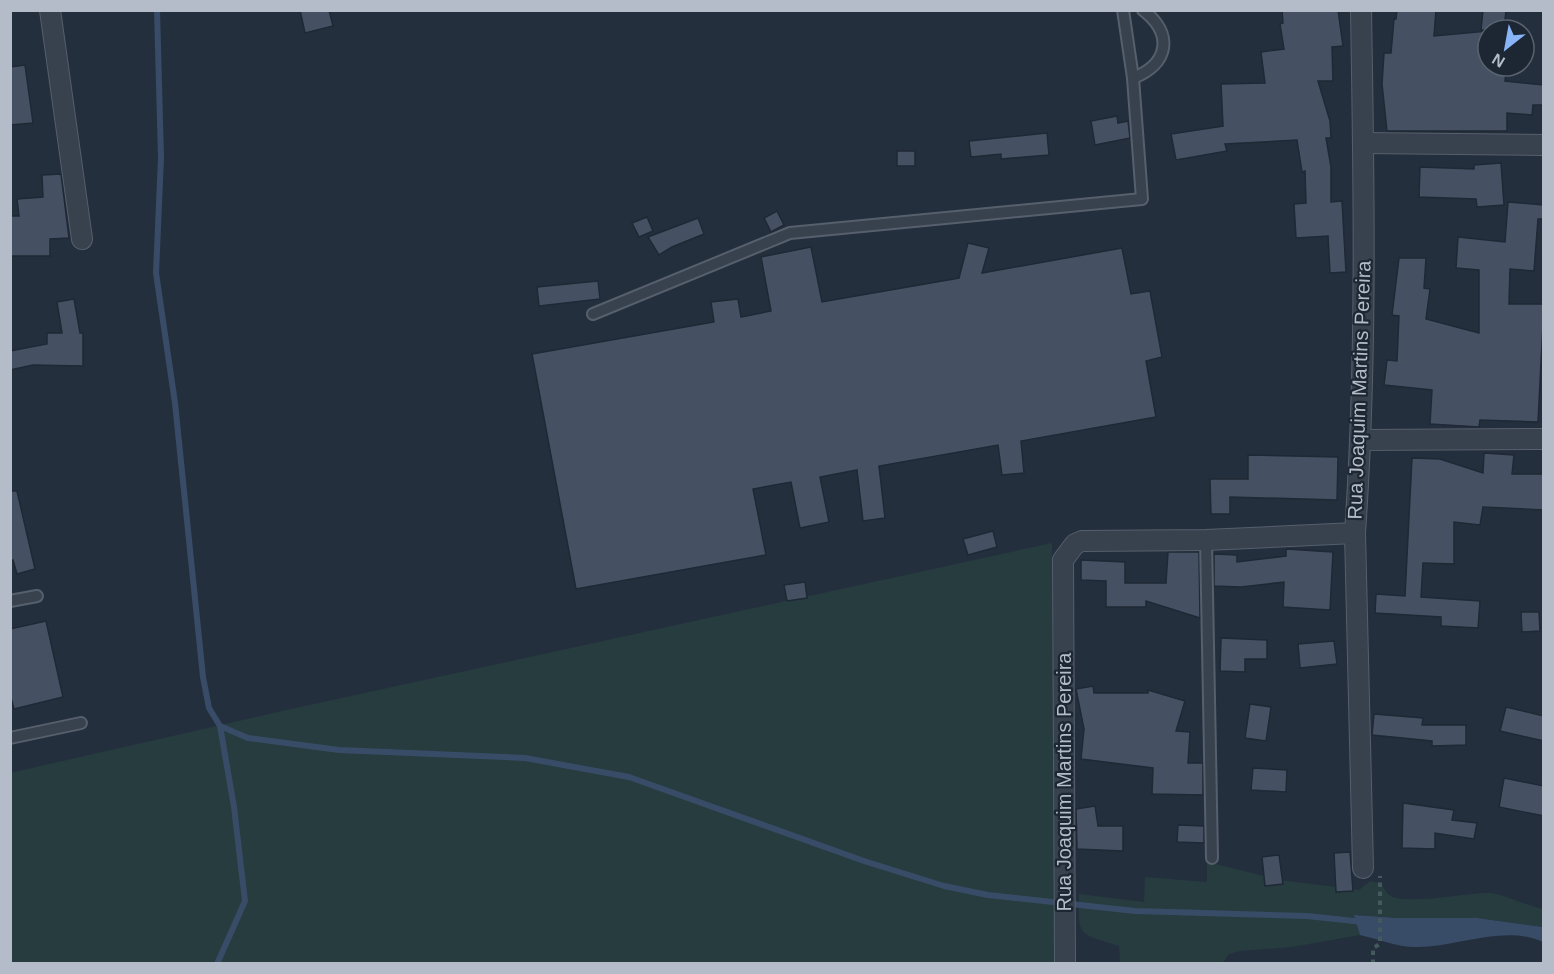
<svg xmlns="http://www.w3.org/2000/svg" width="1554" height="974" viewBox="0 0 1554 974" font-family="Helvetica,sans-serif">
<rect width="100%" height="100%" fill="#242f3e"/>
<!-- green -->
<g fill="#263c3f">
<polygon points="1052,543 1056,963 11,963 10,773 282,711"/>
<path d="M1207,862L1280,880L1352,889L1359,890L1370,881L1379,883C1384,886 1384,890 1388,894C1401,907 1469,892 1490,893C1504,894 1526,906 1544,909L1543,927L1477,918H1397L1355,915L1360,935L1292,947L1240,951L1229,954L1222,964L1120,963L1119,946C1078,933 1078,938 1079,894L1144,902L1145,877L1207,882Z"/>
</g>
<!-- water -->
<path fill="#394c67" d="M1354,915L1397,918H1477L1543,927V942C1505,924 1455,948 1415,947C1397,947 1378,939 1360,935Z"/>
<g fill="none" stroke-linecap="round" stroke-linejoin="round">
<!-- stream -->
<g stroke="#394c67" stroke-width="6">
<polyline points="157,10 161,158 156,273 175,403 203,677 209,708 220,726 248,738 339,750 525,758 629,777 864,861 944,886 988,895 1135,911 1307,916 1363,922"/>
<polyline points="217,964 245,901 234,807 220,726"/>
</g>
</g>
<!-- building -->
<g fill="#455162" stroke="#1f2835" stroke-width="1.5">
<polygon points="300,10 329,10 333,26 305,33"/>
<polygon points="1282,10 1338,10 1343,46 1332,47 1333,81 1318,81 1330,121 1331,138 1326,138 1331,167 1331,202 1342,201 1346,272 1330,273 1328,236 1296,238 1294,204 1306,203 1305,171 1302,172 1297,140 1225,144 1227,151 1176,160 1171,134 1223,126 1221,84 1265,83 1261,52 1284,49 1280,24 1283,23"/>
<polygon points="1397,10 1436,10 1434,36 1488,31 1488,66 1501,66 1500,70 1506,71 1505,81 1544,85 1544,105 1533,105 1532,115 1507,113 1507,131 1387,131 1382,84 1384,53 1391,53 1394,19 1396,19"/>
<polygon points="1483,10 1506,10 1504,30 1481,30"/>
<polygon points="25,65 33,123 10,125 10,67"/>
<polygon points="1117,116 1118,123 1128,121 1130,138 1095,145 1091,121"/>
<polygon points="1047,133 1049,155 1001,159 1001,154 971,157 969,141"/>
<rect x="897" y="151" width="18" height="15"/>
<polygon points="1501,163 1504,205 1477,207 1476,199 1419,197 1420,167 1474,169 1474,165"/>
<polygon points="61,174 69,238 50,239 50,256 10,256 10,216 19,216 17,199 43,197 42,175"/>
<polygon points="1508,202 1544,205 1544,219 1538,219 1534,271 1510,269 1509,304 1544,304 1538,422 1480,420 1479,427 1430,424 1432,390 1384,385 1387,360 1397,361 1399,316 1392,315 1399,258 1426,258 1424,288 1430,289 1426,319 1479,333 1479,270 1456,268 1458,237 1505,242"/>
<polygon points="777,211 784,225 771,232 764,218"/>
<polygon points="647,217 653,231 639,237 632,223"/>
<polygon points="698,218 704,234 672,247 659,255 648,237"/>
<polygon points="968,243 989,248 982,273 1122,248 1131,294 1150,291 1162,357 1146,361 1156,417 1021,441 1024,473 1002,475 998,445 879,466 885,518 863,521 857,470 820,477 829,522 800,528 791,482 753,489 766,555 576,589 532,354 714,322 711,302 738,299 741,317 771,311 761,257 811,247 822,302 959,278"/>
<polygon points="598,281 600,299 539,306 537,287"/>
<polygon points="74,299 80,333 83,333 83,366 33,365 10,370 10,351 47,344 47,333 62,333 57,302"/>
<polygon points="1484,453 1514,455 1512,474 1544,474 1544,510 1483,507 1480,525 1454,522 1454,564 1423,563 1421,597 1480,601 1478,628 1441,626 1441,617 1375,613 1376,594 1405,596 1412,458 1440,459 1483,473"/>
<polygon points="1248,455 1338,457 1337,500 1230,497 1230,514 1211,514 1210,479 1248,479"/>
<polygon points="10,491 17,491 35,569 17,574 13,560 10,561"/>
<polygon points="993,531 997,547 968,555 963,539"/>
<polygon points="1286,549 1333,552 1330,610 1283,607 1284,582 1241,587 1214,586 1214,554 1237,555 1237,562 1286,556"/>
<polygon points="1168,552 1199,552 1200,618 1146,601 1146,607 1106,607 1106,581 1081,580 1081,560 1125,562 1125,583 1166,583"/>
<polygon points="805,582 807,598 787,601 784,585"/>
<polygon points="1521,612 1539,612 1540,631 1522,632"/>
<polygon points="46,621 63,697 14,709 10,694 10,629"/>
<polygon points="1221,638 1267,640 1267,659 1245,659 1245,672 1220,671"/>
<polygon points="1334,641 1337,664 1300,668 1298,644"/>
<polygon points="1093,686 1094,693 1148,693 1148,690 1185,701 1176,731 1190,732 1188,763 1203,763 1203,795 1152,794 1153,768 1081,759 1084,729 1076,689"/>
<polygon points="1250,704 1271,707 1266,741 1245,738"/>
<polygon points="1506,707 1544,716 1544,741 1500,731"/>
<polygon points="1374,714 1423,718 1422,725 1466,725 1466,745 1432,746 1432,741 1372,735"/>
<polygon points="1253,768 1287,770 1286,792 1251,790"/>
<polygon points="1504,778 1544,786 1544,816 1499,807"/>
<polygon points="1403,803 1454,810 1452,820 1477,823 1474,839 1435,833 1435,849 1402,848"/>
<polygon points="1095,806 1098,826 1123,826 1123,851 1077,849 1076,809"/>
<polygon points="1178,825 1204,826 1204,843 1177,842"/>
<polygon points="1350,852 1353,891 1336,892 1334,853"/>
<polygon points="1279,855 1283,884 1265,886 1262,857"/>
</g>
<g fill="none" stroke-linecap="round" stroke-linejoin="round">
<defs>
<g id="service">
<path d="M1133,78C1169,64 1174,34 1143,10"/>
<polyline points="593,314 790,233 1142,199 1133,78 1123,10"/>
<polyline points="1206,540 1212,858"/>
<polyline points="10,601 37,596"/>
<polyline points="10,738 81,723"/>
</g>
<g id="minor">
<polyline points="50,10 82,239"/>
<polyline points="1364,143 1544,145"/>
<polyline points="1362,440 1544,439"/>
<polyline points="1355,533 1363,868"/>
<path d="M1065,964L1063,560L1075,544L1082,541L1206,540L1355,533C1367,359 1364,184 1361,10"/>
</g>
</defs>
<!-- service casing -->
<use href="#service" stroke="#565f6c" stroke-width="14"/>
<!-- minor casing -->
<use href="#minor" stroke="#565f6c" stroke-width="22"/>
<!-- path -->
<polyline stroke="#44595c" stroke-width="4" stroke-dasharray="4.5 4.5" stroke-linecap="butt" points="1373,964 1373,948 1380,944 1380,876"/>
<!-- service -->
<use href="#service" stroke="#38414e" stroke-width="10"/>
<!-- minor -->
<use href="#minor" stroke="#38414e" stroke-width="20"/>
</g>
<g text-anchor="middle" stroke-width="4.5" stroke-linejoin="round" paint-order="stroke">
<!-- street labels -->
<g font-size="20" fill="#b4bcc9" stroke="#1d2633">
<text transform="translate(1359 390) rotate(-88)" y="7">Rua Joaquim Martins Pereira</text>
<text transform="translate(1064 782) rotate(-90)" y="7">Rua Joaquim Martins Pereira</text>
</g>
</g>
<!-- border -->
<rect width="1554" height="974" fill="none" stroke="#b4bcc9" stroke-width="24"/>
<!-- north arrow -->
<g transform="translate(1506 48) rotate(211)"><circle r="28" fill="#1d2633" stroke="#59626f" stroke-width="1.5"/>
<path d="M0-4.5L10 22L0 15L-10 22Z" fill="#8ab4f8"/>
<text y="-9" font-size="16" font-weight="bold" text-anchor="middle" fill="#b4bcc9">N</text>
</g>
</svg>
